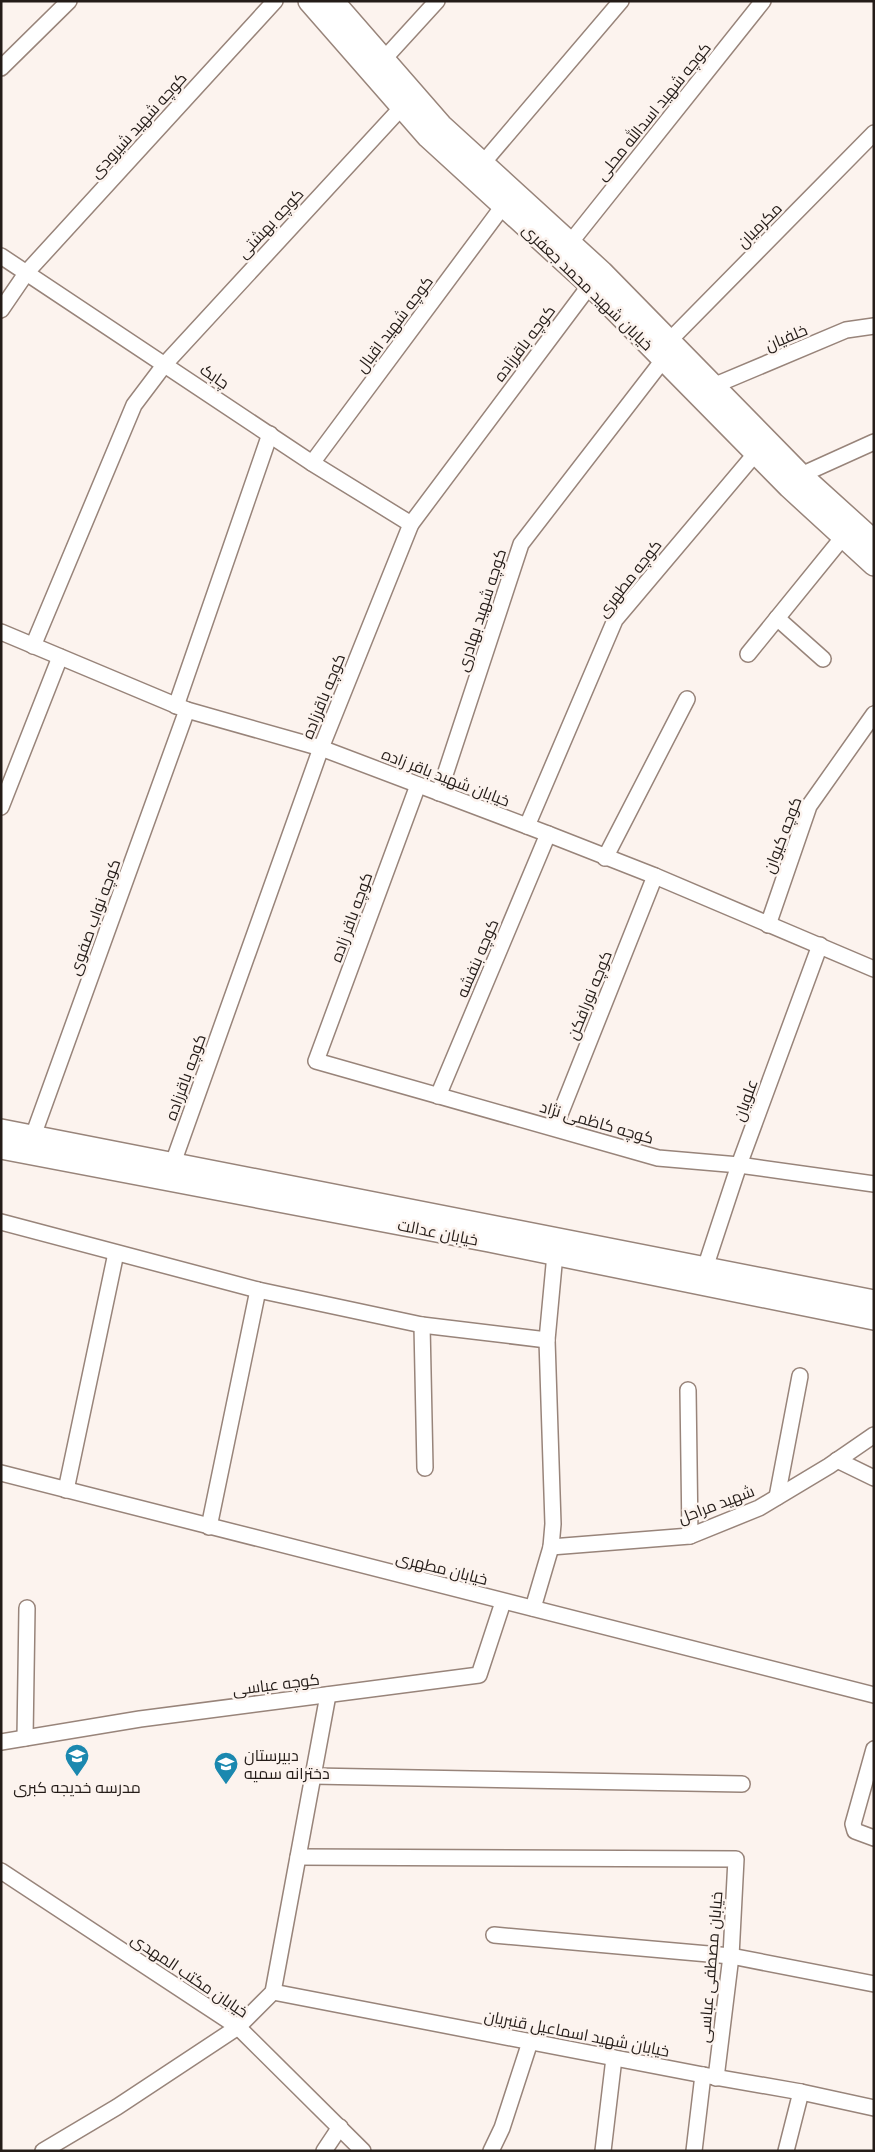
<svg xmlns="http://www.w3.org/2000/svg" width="875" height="2152" viewBox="0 0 875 2152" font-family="Merriweather,Cairo,serif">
<rect width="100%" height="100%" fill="#fcf3ee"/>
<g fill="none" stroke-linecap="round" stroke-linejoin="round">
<defs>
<g id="street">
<polyline points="384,59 437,1"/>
<polyline points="1,68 69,1"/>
<polyline points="483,163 621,1"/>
<polyline points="570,243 763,1"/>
<polyline points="1,256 312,463 411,524"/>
<polyline points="1,310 27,272 275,1"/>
<polyline points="669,341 874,133"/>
<polyline points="713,386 846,330 874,326"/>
<polyline points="312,463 503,206"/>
<polyline points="801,475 874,442"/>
<polyline points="777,618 823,659"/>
<polyline points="1,632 187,710 321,748 548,834 655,876 874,969"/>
<polyline points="33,646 134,405 165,364 402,107"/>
<polyline points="748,654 843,537"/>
<polyline points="176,706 270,434"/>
<polyline points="418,785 316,1061 658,1158 739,1165 874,1184"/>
<polyline points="439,793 521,544 663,360"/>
<polyline points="1,807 60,657"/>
<polyline points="527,826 615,620 755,454"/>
<polyline points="605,858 687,699"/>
<polyline points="768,925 809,806 874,714"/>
<polyline points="438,1096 548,834"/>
<polyline points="555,1127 655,876"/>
<polyline points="33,1136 187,710"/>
<polyline points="173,1163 321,748 411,524 590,285"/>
<polyline points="1,1222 258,1290 422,1325 547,1340"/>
<polyline points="705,1268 739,1165 820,945"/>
<polyline points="422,1325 425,1468"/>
<polyline points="688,1390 690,1536"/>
<polyline points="837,1460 874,1478"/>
<polyline points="1,1473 874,1695"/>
<polyline points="66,1490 116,1253"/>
<polyline points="777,1497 800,1376"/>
<polyline points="209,1527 258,1290"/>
<polyline points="551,1547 690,1536 759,1508 829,1466 874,1435"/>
<polyline points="533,1608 551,1547 553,1524 547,1340 555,1254"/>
<polyline points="25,1738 27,1608"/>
<polyline points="1,1742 140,1719 479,1675 503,1602"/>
<polyline points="874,1749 853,1824 855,1831 874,1838"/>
<polyline points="313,1776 742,1784"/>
<polyline points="298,1857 736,1859 731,1956 716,2078"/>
<polyline points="1,1871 238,2027 363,2151"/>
<polyline points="494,1935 731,1956 874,1984"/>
<polyline points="273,1992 703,2075 801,2092 874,2108"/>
<polyline points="43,2151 117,2107 238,2027 273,1992 328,1695"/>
<polyline points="324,2151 340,2127"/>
<polyline points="491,2151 502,2128 530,2042"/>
<polyline points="603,2151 614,2058"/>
<polyline points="694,2151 703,2075"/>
<polyline points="786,2151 801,2092"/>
</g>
<g id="secondary">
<polyline points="309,1 428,137 590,285 789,487 874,565"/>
<polyline points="333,1 441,125 602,272 801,475 874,541"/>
<polyline points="1,1130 874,1301"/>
<polyline points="1,1148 489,1241 874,1319"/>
</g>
</defs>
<!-- street casing -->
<use href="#street" stroke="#98847a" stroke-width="18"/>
<!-- secondary casing -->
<use href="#secondary" stroke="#98847a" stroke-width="24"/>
<!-- street -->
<use href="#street" stroke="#fff" stroke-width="15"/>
<!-- secondary -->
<use href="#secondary" stroke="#fff" stroke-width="21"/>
</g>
<!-- icons -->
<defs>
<symbol id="school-pin" viewBox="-11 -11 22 30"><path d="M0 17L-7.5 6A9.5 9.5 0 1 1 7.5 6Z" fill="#1b88af" stroke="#fcf3ee"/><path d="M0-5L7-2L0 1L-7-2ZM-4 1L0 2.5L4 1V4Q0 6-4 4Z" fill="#fff"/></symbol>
</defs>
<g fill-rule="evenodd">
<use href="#school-pin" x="63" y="1742" width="28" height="38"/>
<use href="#school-pin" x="212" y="1750" width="28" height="38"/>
</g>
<g text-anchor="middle" stroke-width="5" stroke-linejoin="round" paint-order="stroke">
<!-- street labels -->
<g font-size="16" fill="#241c18" stroke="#fcf3ee">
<text transform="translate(653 111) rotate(-51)" y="6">کوچه شهید اسدالله محلی</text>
<text transform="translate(138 125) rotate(-48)" y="6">کوچه شهید شیرودی</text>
<text transform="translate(270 223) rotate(-47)" y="6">کوچه بهشتی</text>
<text transform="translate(759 225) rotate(-45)" y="6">مکرمیان</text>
<text transform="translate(588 287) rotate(44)" y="6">خیابان شهید محمد جعفری</text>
<text transform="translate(394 324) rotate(-53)" y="6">کوچه شهید اقبال</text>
<text transform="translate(786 337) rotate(-23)" y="6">خلفیان</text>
<text transform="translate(524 343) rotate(-53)" y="6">کوچه باقرزاده</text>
<text transform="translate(215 376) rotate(34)" y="6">چابک</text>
<text transform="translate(629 578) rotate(-52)" y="6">کوچه مطهری</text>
<text transform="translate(481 610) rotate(-72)" y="6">کوچه شهید بهادری</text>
<text transform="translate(323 696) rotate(-68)" y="6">کوچه باقرزاده</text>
<text transform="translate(446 777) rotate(21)" y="6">خیابان شهید باقر زاده</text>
<text transform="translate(782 835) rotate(-69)" y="6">کوچه کیوان</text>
<text transform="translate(94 917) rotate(-70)" y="6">کوچه نواب صفوی</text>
<text transform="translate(351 917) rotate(-70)" y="6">کوچه باقر زاده</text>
<text transform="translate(477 958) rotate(-67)" y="6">کوچه بنفشه</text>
<text transform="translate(589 995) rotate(-68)" y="6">کوچه نورافکن</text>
<text transform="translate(185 1077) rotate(-70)" y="6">کوچه باقرزاده</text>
<text transform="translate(745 1100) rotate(-70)" y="6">علویان</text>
<text transform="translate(597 1122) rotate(16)" y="6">کوچه کاظمی نژاد</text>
<text transform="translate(438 1232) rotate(11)" y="6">خیابان عدالت</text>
<text transform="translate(716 1504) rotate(-21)" y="6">شهید مراحل</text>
<text transform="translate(442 1568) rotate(14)" y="6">خیابان مطهری</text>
<text transform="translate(276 1684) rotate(-7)" y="6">کوچه عباسی</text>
<text transform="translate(710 1967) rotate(-85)" y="6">خیابان مصطفی عباسی</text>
<text transform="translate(190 1975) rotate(34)" y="6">خیابان مکتب المهدی</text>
<text transform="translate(577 2033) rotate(11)" y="6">خیابان شهید اسماعیل قنبریان</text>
</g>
<!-- poi labels -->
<g font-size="16" fill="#241c18" stroke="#fcf3ee" text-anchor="start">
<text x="244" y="1761">دبیرستان<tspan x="244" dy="18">دخترانه سمیه</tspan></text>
<text x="77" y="1793" text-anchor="middle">مدرسه خدیجه کبری</text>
</g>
</g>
<!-- border -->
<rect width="875" height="2152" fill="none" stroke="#241c18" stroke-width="5"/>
</svg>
